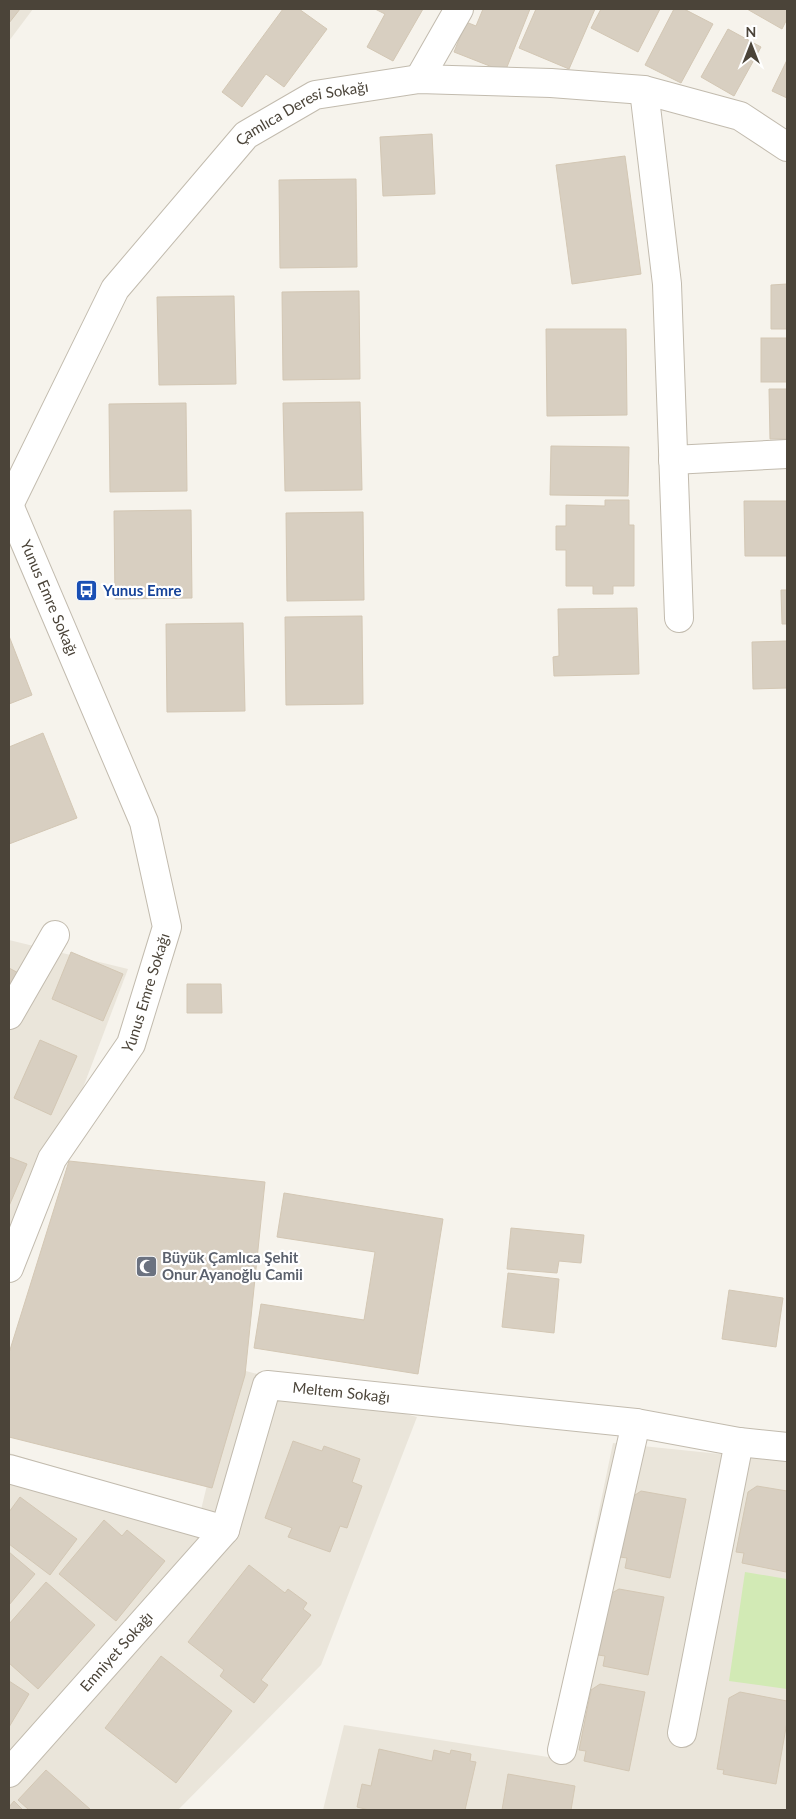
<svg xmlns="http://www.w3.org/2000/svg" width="796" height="1819" viewBox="0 0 796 1819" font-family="Lato,sans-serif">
<rect width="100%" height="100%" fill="#f6f3ec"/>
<!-- residential -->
<g fill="#eae5da">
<polygon points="9,9 33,9 9,41"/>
<polygon points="9,940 128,969 9,1283"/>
<polygon points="235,1368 417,1417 321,1665 178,1810 9,1810 9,1453 201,1510"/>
<polygon points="613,1443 787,1461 787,1810 323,1810 344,1725 548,1757"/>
</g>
<!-- green -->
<polygon fill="#d2eab5" points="745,1572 787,1579 787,1689 729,1681"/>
<!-- building -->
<g fill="#d8cfc1" stroke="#d3c7b4">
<polygon points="9,9 20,9 9,23"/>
<polygon points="283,9 299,9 327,29 284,87 266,74 242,107 222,92"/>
<polygon points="375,9 423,9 393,61 367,47 385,14"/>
<polygon points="483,9 530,9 505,72 454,52 466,22 476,26"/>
<polygon points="536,9 595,9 569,69 519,48"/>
<polygon points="601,9 660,9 638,52 591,28"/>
<polygon points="674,9 684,9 713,24 681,83 645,65"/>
<polygon points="747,9 787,9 787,19 782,29"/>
<polygon points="728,29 761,47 734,96 701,77"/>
<polygon points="787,60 787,98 772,91"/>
<polygon points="432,134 435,194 383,196 380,137"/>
<polygon points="625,156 641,274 572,284 556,165"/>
<polygon points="356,179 357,267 280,268 279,180"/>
<polygon points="787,284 787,329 771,329 771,285"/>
<polygon points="359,291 360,379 283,380 282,292"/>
<polygon points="234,296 236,384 159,385 157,297"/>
<polygon points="546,329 626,329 627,415 547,416"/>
<rect x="761" y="338" width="26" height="44"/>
<polygon points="769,389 787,389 787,439 770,439"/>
<polygon points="360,402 362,490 285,491 283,403"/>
<polygon points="186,403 187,491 110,492 109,404"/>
<polygon points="551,446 629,447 628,496 550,495"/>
<polygon points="605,500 629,500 629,525 634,525 634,586 613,586 613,594 593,594 593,586 566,586 566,550 556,550 556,526 566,526 566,505 605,506"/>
<polygon points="744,501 787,501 787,556 745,556"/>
<polygon points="191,510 192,598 115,599 114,511"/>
<polygon points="363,512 364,600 287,601 286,513"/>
<polygon points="781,590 787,590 787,624 782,624"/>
<polygon points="637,608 639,674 554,676 553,657 559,656 558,609"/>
<polygon points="362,616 363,704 286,705 285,617"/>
<polygon points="243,623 245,711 167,712 166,624"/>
<polygon points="9,636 32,695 9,704"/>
<polygon points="787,641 787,688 753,689 752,642"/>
<polygon points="43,733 77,818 9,844 9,747"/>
<polygon points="71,952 123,974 103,1021 52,999"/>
<polygon points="9,968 24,976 9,1004"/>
<polygon points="187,984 221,984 222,1013 187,1013"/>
<polygon points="40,1040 77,1056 51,1115 14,1098"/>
<polygon points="9,1157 27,1164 9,1206"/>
<polygon points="69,1161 265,1182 245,1375 212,1488 9,1437 9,1353"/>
<polygon points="284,1193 443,1219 418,1374 254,1348 261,1304 364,1320 375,1252 277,1237"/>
<polygon points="511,1228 584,1235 581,1263 559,1261 557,1273 507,1269"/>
<polygon points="508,1273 559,1279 554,1333 502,1327"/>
<polygon points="729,1290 783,1298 776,1347 722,1339"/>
<polygon points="293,1441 322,1451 324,1446 360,1459 352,1482 362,1486 347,1528 340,1526 330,1552 288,1537 292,1528 265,1518"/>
<polygon points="757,1486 787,1491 786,1572 742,1563 744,1553 736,1552 748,1492"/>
<polygon points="641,1491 686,1499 670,1578 625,1568 627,1558 620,1557 632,1497"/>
<polygon points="20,1497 77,1539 50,1575 9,1544 9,1512"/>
<polygon points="104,1520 122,1536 127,1530 165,1561 116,1621 59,1574"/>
<polygon points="9,1552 35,1574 9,1605"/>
<polygon points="249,1565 285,1593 288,1589 307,1603 303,1609 311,1615 261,1680 268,1685 254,1703 220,1676 224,1670 188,1642"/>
<polygon points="46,1582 95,1625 38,1689 9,1663 9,1624"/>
<polygon points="619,1589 664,1597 648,1675 603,1666 605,1656 598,1655 610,1594"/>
<polygon points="161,1656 232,1711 176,1783 105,1728"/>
<polygon points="9,1681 29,1694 9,1727"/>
<polygon points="600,1684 645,1692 629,1771 584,1761 586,1751 579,1750 591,1690"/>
<polygon points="740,1692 787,1701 787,1722 776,1784 723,1774 724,1770 717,1769 729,1698"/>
<polygon points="379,1749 432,1761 434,1750 450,1754 451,1750 471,1754 470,1761 476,1762 465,1810 369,1810 357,1807 362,1784 371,1786"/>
<polygon points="46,1770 91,1810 29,1810 18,1800"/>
<polygon points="508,1774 575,1786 571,1810 502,1810"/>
<polygon points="14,1801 23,1810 9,1810 9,1807"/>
</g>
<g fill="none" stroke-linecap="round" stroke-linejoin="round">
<defs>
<g id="minor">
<polyline points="419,79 459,9"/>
<polyline points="644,90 667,284 679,618"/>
<polyline points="673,460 787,454"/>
<path id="s1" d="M9,505L115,289L246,135L315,95L419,79L551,83L644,90L740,116L787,147"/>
<polyline points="9,1015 55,935"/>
<path id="s2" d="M9,1268L52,1159L131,1044L167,927L144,822L9,505"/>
<path id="s3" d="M9,1469L225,1530L267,1385L636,1423L739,1442L787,1447"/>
<polyline points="682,1733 739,1442"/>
<polyline points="562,1750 636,1423"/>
<path id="s4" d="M9,1773L225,1530"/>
</g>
</defs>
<!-- minor casing -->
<use href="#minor" stroke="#c2bbae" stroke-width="30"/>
<!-- minor -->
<use href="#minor" stroke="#fff" stroke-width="28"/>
</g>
<!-- icons -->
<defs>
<symbol id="bus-square" viewBox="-11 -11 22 22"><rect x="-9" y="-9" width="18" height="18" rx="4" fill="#1a4fb4" stroke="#fff"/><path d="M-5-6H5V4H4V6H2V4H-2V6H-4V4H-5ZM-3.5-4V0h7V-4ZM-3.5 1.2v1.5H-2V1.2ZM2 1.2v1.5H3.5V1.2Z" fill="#fff"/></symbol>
<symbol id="mosque-square" viewBox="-11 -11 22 22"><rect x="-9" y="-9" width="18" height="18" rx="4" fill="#6b7280" stroke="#fff"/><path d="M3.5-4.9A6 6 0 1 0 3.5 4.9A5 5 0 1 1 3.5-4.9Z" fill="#fff"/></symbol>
</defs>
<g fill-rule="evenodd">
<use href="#bus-square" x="74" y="578" width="25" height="25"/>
<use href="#mosque-square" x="134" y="1254" width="25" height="25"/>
</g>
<g text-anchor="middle" stroke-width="4.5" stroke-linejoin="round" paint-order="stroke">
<!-- street labels -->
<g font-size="15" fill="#4b4439" stroke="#fff">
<text dy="5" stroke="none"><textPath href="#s1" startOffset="504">Çamlıca Deresi Sokağı</textPath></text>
<text transform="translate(49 598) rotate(67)" y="5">Yunus Emre Sokağı</text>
<text dy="5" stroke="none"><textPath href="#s2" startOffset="310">Yunus Emre Sokağı</textPath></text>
<text dy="5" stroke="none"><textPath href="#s3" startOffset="450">Meltem Sokağı</textPath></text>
<text dy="5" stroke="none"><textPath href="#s4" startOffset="162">Emniyet Sokağı</textPath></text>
</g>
<!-- transit labels -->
<g font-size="15" font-weight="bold" fill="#164399" stroke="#fff" text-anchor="start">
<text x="103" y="596">Yunus Emre</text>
</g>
<!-- worship labels -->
<g font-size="15" font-weight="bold" fill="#5b616d" stroke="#fff" text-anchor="start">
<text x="162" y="1263">Büyük Çamlıca Şehit<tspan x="162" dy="17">Onur Ayanoğlu Camii</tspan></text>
</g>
</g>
<!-- border -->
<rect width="796" height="1819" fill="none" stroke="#4b4439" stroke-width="20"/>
<!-- north arrow -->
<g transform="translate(751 45)" stroke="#ffffff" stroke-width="4" paint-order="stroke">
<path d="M0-4L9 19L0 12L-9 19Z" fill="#4b4439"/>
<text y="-8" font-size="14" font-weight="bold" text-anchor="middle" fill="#4b4439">N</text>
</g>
</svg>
